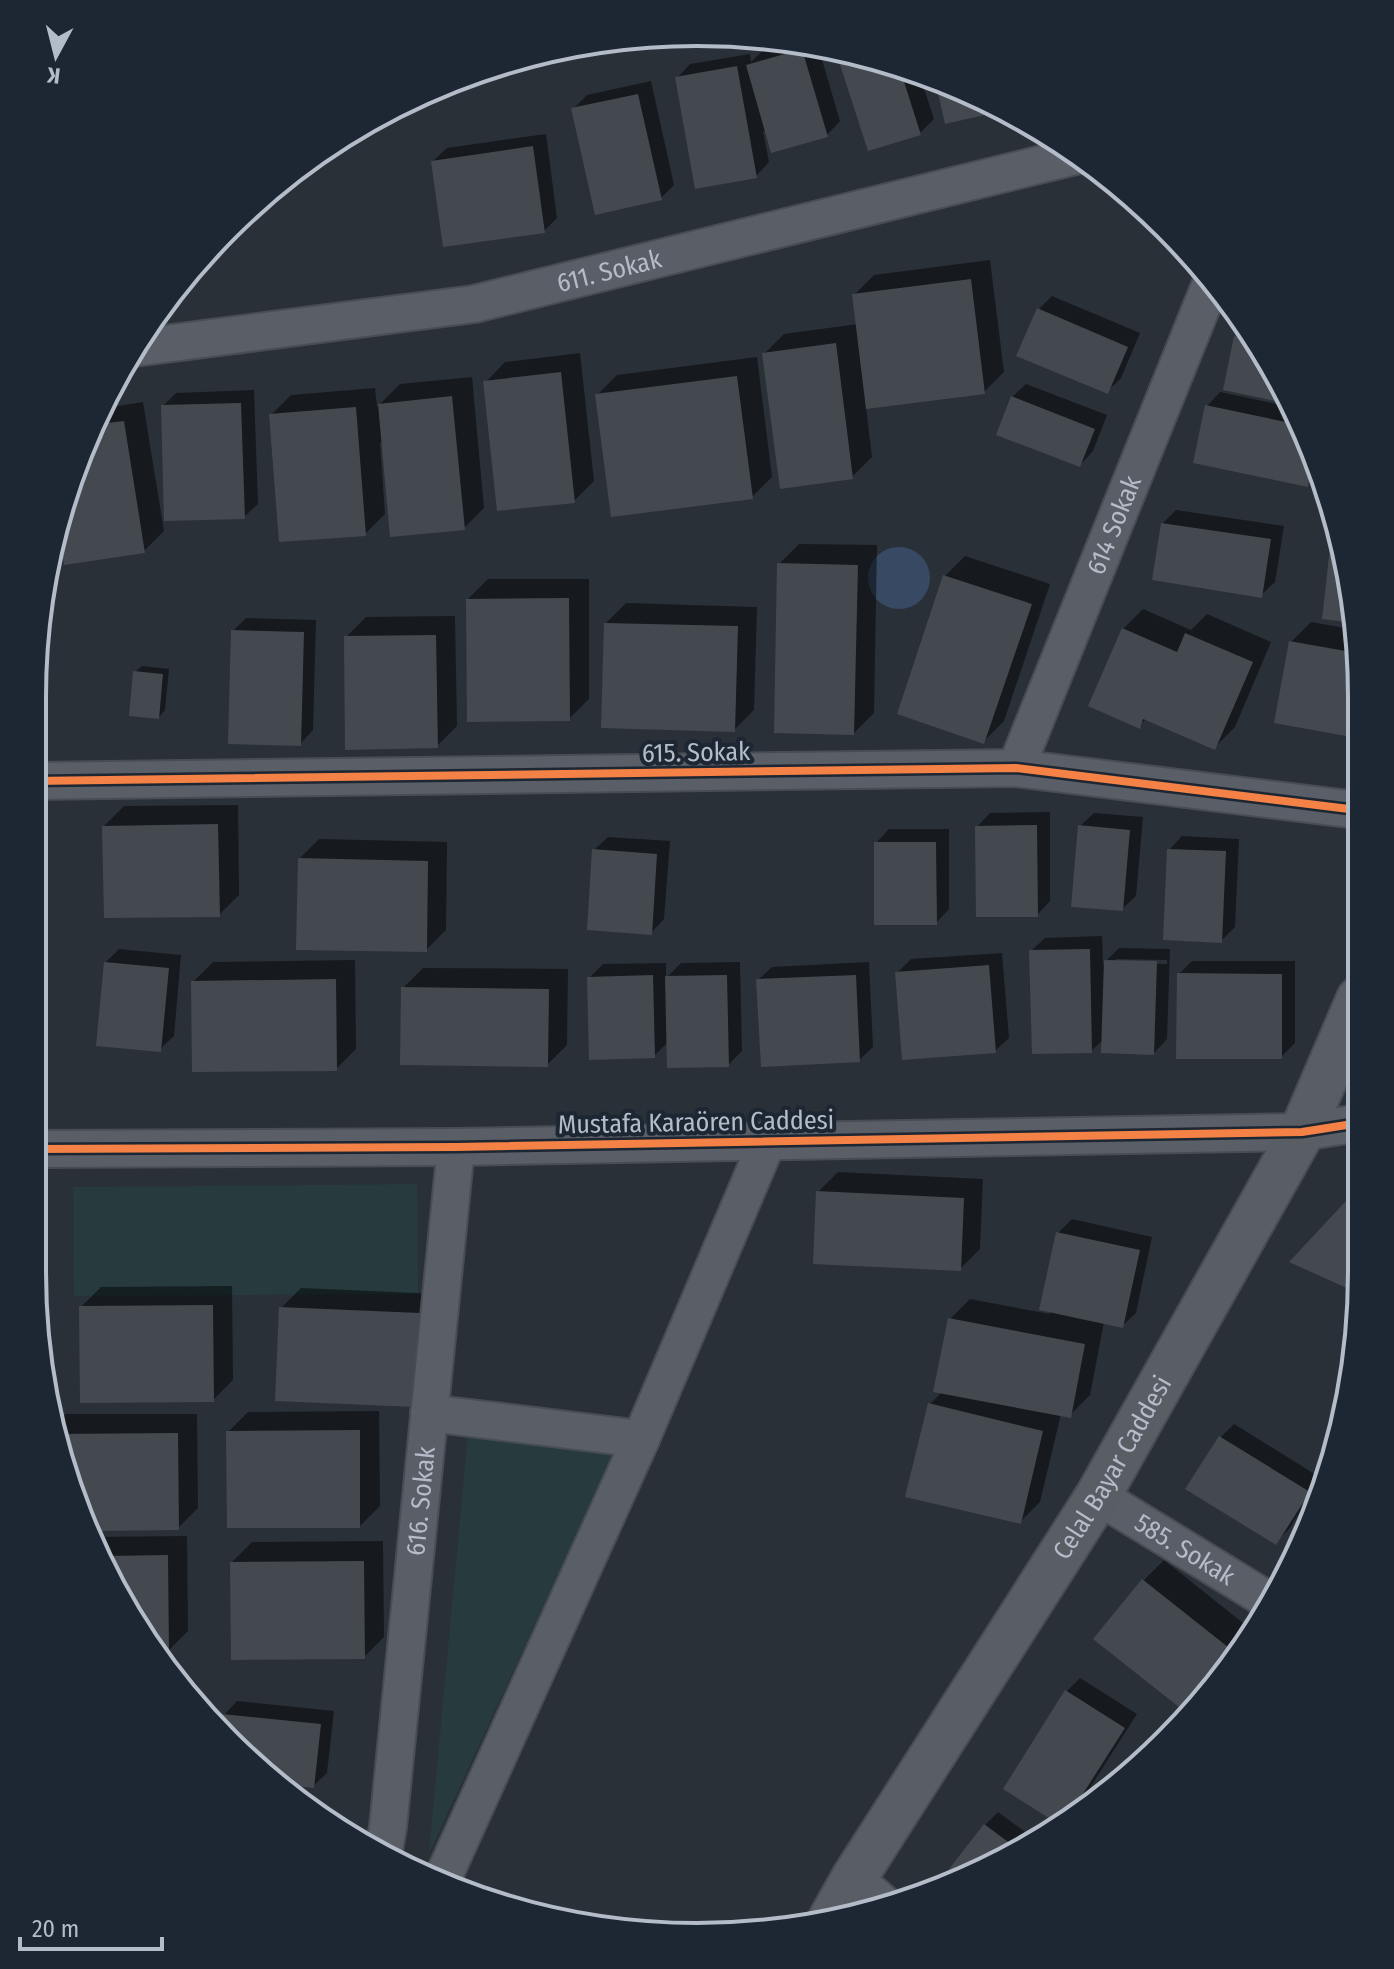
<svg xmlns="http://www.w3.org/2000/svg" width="1394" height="1969" viewBox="0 0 1394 1969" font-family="'Fira Sans Condensed',sans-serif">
<rect width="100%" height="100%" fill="#2a3038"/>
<!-- green -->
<g fill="#273a3e">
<polygon points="417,1184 418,1294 74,1296 73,1187"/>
<polygon points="468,1433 614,1454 429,1853"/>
</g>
<!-- water -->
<circle fill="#384963" cx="899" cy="578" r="31"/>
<!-- shadow -->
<g fill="#0007" fill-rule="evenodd">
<polygon points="795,43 818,46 840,121 827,135 763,131 769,162 756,176 677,78 690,64 750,54 751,62 761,52"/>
<polygon points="838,49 870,55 919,73 934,119 920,133"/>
<polygon points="533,56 522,67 460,78 484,67"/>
<polygon points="651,81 674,185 661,198 573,109 587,95"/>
<polygon points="546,134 557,218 544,231 433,161 447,148"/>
<polygon points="990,260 1004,372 984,392 866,407 872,457 852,477 764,354 784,334 858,324 854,295 874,275"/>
<polygon points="1052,296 1140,333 1121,378 1108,391 1038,310"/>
<polygon points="1244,329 1293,402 1225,388 1236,337"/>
<polygon points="580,353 594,481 574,501 486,382 505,362"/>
<polygon points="757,357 772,477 752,497 597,395 617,375"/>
<polygon points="472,377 484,508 464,528 383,442 380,443 385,514 365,534 271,415 291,395 375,388 377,407 400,384"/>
<polygon points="1026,384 1107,415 1093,451 1080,465 1012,397"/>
<polygon points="254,390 258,504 244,517 163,406 176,393"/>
<polygon points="1220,392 1295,408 1316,476 1307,485 1207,406"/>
<polygon points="143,402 164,531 144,551 60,527 105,408"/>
<polygon points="1176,510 1284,526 1275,582 1261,595 1162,524"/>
<polygon points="799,544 877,545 874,713 854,733 779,564"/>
<polygon points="965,556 1050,584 1004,721 984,741 945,576"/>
<polygon points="488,579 589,579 589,699 569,719 468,599"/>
<polygon points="626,603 757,607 754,710 734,730 606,623"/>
<polygon points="1143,609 1191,630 1207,614 1271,642 1235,727 1215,747 1147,718 1139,726 1123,629"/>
<polygon points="455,616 457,726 437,746 346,637 366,617"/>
<polygon points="246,618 316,620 313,730 300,744 233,631"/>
<polygon points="1311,622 1356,630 1357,736 1276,721 1291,642"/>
<polygon points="142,666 169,669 165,710 159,717 135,672"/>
<polygon points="238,805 239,895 219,915 104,826 124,806"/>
<polygon points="1050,812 1050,901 1037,915 977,827 990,813"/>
<polygon points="1094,813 1143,817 1136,896 1122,909 1080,826"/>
<polygon points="889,829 949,829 949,909 936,923 876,843"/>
<polygon points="1182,836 1239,839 1235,927 1222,940 1169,850"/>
<polygon points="608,837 670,841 664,919 651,933 594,850"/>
<polygon points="319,839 447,842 446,930 426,950 299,859"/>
<path d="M1102,936L1103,964L1119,948L1170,949L1167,1039L1154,1053L1104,1039L1091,1051L1031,951L1045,938ZM1116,959L1167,960V964L1116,963Z"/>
<polygon points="119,949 181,955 174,1036 160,1049 106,962"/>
<polygon points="1002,953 1009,1038 995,1051 897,973 911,959"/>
<polygon points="355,960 356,1049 336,1069 193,982 213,962"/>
<polygon points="1192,961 1295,961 1295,1043 1281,1057 1179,974"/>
<polygon points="740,962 742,1051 728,1065 668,1042 654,1056 589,978 603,964 666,963 666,978 681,963"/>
<polygon points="869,962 873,1047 859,1060 758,980 772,967"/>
<polygon points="423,968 568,969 567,1045 547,1065 403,988"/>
<polygon points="838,1172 983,1179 980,1249 960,1269 818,1192"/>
<polygon points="1072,1219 1152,1237 1136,1313 1122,1326 1104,1322 1090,1395 1070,1415 1061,1414 1040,1502 1020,1522 930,1404 942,1392 950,1319 970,1299 1050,1314 1058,1233"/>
<polygon points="232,1286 233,1380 213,1400 81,1307 101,1287"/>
<polygon points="301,1288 439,1294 435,1385 281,1308"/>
<polygon points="379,1411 380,1506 360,1526 228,1432 248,1412"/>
<polygon points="66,1414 197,1414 198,1508 178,1528 93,1528 55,1445 53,1428"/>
<polygon points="1234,1424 1321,1478 1289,1529 1275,1543 1221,1437"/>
<polygon points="187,1536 188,1631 168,1651 152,1651 144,1641 97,1537"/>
<polygon points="383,1541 384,1637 364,1657 232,1562 252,1542"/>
<polygon points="1164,1560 1253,1631 1224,1677 1190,1713 1096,1639 1144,1580"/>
<polygon points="164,1664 178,1664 178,1680"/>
<polygon points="1080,1678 1137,1714 1077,1808 1056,1821 1005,1788 1067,1691"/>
<polygon points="237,1701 334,1711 327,1773 313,1786 273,1782 259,1772 222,1730 224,1715"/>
<polygon points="998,1812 1032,1837 949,1887 942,1882 985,1825"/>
</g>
<!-- building -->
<g fill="#444950">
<polygon points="802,49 828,137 771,153 746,65"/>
<polygon points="835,49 870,55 899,66 921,135 868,151"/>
<polygon points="521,58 523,68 457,80 484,67"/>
<polygon points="737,66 757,178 695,189 675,77"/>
<polygon points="935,79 992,101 1001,107 1002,111 945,124"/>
<polygon points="638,94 662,200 595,215 571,108"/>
<polygon points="533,146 545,233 443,247 431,161"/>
<polygon points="971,279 985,394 866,409 852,294"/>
<polygon points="1037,308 1128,347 1108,394 1016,356"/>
<polygon points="1234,336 1251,339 1294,405 1223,390"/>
<polygon points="836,343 853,479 780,489 762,353"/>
<polygon points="561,372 575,503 497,511 483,381"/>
<polygon points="737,376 753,499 611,517 595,394"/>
<polygon points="452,396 465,530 390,537 378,404"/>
<polygon points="1011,396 1095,429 1080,467 996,435"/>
<polygon points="241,403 245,519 164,521 161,405"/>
<polygon points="1205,405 1300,425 1312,464 1308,487 1193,463"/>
<polygon points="356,407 366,536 279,542 269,414"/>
<polygon points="124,421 145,553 64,565 58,531 99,424"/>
<polygon points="1161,523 1271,539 1262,598 1152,580"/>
<polygon points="1332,530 1356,610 1356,623 1322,619"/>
<polygon points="777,563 858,565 854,735 774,733"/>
<polygon points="943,575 1032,604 984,744 897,714"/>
<polygon points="569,598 570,721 467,722 466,599"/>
<polygon points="604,623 738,626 735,732 601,728"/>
<polygon points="1122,628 1177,652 1185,633 1253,662 1215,750 1143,719 1140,729 1088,706"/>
<polygon points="231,630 304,632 301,746 228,744"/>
<polygon points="436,635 438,748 345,750 344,636"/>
<polygon points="1289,641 1357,653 1357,738 1274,723"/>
<polygon points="133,671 163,674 159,719 129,716"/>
<polygon points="218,824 220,917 104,918 102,826"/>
<polygon points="1037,825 1038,917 976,917 975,826"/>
<polygon points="1078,825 1130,830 1123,911 1071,907"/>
<polygon points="874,842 936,842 937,925 874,925"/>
<polygon points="592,849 657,854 652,935 587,930"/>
<polygon points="1167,849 1226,851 1222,943 1163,940"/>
<polygon points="298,858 428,861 427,952 296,950"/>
<polygon points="1090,949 1092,1053 1032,1054 1029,950"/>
<polygon points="1104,960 1157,961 1154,1055 1101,1053"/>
<polygon points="104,962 169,968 161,1052 96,1046"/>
<polygon points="989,965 996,1053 902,1060 895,972"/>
<polygon points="1177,973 1282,974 1282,1059 1176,1059"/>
<polygon points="653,975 655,1058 589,1060 587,977"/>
<polygon points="727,975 729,1067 667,1068 665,976"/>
<polygon points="856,975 860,1062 761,1067 756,979"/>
<polygon points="336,979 337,1071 192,1072 191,981"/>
<polygon points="401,987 549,989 548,1067 400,1065"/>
<polygon points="1360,1186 1360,1294 1289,1262"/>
<polygon points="816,1191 964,1198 961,1271 813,1264"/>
<polygon points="1056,1232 1140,1250 1123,1328 1039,1310"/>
<polygon points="213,1305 214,1402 80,1403 79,1306"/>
<polygon points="279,1307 420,1313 415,1407 275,1401"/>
<polygon points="948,1318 1085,1344 1071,1418 933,1392"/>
<polygon points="928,1403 1043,1431 1021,1524 905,1497"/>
<polygon points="360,1430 360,1528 227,1528 226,1431"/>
<polygon points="178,1433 179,1530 94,1531 55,1445 53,1434"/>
<polygon points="1219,1436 1310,1492 1276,1545 1185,1489"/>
<polygon points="168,1555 169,1653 154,1653 144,1641 105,1556"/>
<polygon points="364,1561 365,1659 231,1660 230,1562"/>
<polygon points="1142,1579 1238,1655 1224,1677 1189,1715 1093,1639"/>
<polygon points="1065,1690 1125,1728 1072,1811 1055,1822 1003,1789"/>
<polygon points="222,1714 321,1724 314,1788 277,1784 259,1772 220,1728"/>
<polygon points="984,1824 1015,1847 946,1888 939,1882"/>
</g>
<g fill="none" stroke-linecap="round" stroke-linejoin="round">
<defs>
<g id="street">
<path id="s1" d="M134,348L474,304L1079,155"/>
<path id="s2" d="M1016,768L1212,281"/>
<polyline points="32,781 1016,768 1357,810"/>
<polyline points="32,1149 456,1147 1302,1132 1359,1123"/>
<polyline points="429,1413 641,1439"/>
<path id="s3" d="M1098,1496L1271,1602"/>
<path id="s4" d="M383,1855L388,1827L456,1147"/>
<polyline points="854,1878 884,1904"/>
<polyline points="442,1880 641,1439 768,1140"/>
</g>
<g id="secondary">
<path id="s5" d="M831,1919L854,1878L1098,1496L1302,1132L1359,999"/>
</g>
</defs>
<!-- street casing -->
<use href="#street" stroke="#484c53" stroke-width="40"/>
<!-- secondary casing -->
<use href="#secondary" stroke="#484c53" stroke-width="48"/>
<!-- street -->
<use href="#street" stroke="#5a5e66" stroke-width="36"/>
<!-- secondary -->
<use href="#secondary" stroke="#595d64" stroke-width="44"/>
<defs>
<g id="cycleway">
<polyline points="32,781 1016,768 1357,810"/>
<polyline points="32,1149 456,1147 1302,1132 1359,1123"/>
</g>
</defs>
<!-- cycleway casing -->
<use href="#cycleway" stroke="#1d2633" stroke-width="13"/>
<!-- cycleway -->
<use href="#cycleway" stroke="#f48246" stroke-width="8"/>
</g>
<g text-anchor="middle" stroke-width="8" stroke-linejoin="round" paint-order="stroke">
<!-- street labels -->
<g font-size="26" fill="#b4bcc9" stroke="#1d2633">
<text dy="9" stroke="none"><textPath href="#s1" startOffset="482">611. Sokak</textPath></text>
<text dy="9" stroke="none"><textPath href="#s2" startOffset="262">614 Sokak</textPath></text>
<text transform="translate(696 752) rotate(-1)" y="9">615. Sokak</text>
<text transform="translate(696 1122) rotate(-1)" y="9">Mustafa Karaören Caddesi</text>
<text dy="9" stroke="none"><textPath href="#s5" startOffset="532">Celal Bayar Caddesi</textPath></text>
<text dy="9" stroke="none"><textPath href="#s4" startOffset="356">616. Sokak</textPath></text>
<text dy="9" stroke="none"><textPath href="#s3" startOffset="102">585. Sokak</textPath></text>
</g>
</g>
<!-- crop -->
<path d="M0 0H1394V1969H0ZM697 46H697A651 651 0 0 1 1348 697V1272A651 651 0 0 1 697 1923H697A651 651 0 0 1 46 1272V697A651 651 0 0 1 697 46Z" fill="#1d2633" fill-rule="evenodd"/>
<path fill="none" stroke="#b4bcc9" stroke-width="4" d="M697 46H697A651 651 0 0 1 1348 697V1272A651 651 0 0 1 697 1923H697A651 651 0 0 1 46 1272V697A651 651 0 0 1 697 46Z"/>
<!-- north arrow -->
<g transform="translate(56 56) rotate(187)" stroke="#1d2633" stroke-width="6" paint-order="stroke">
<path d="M0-6L14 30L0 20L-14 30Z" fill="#b4bcc9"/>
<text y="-12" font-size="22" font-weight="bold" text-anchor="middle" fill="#b4bcc9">K</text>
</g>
<!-- scale -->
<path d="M20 1937v12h142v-12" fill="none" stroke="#b4bcc9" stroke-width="4"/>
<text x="32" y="1937" font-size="24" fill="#b4bcc9" stroke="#1d2633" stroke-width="6" paint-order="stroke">20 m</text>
</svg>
